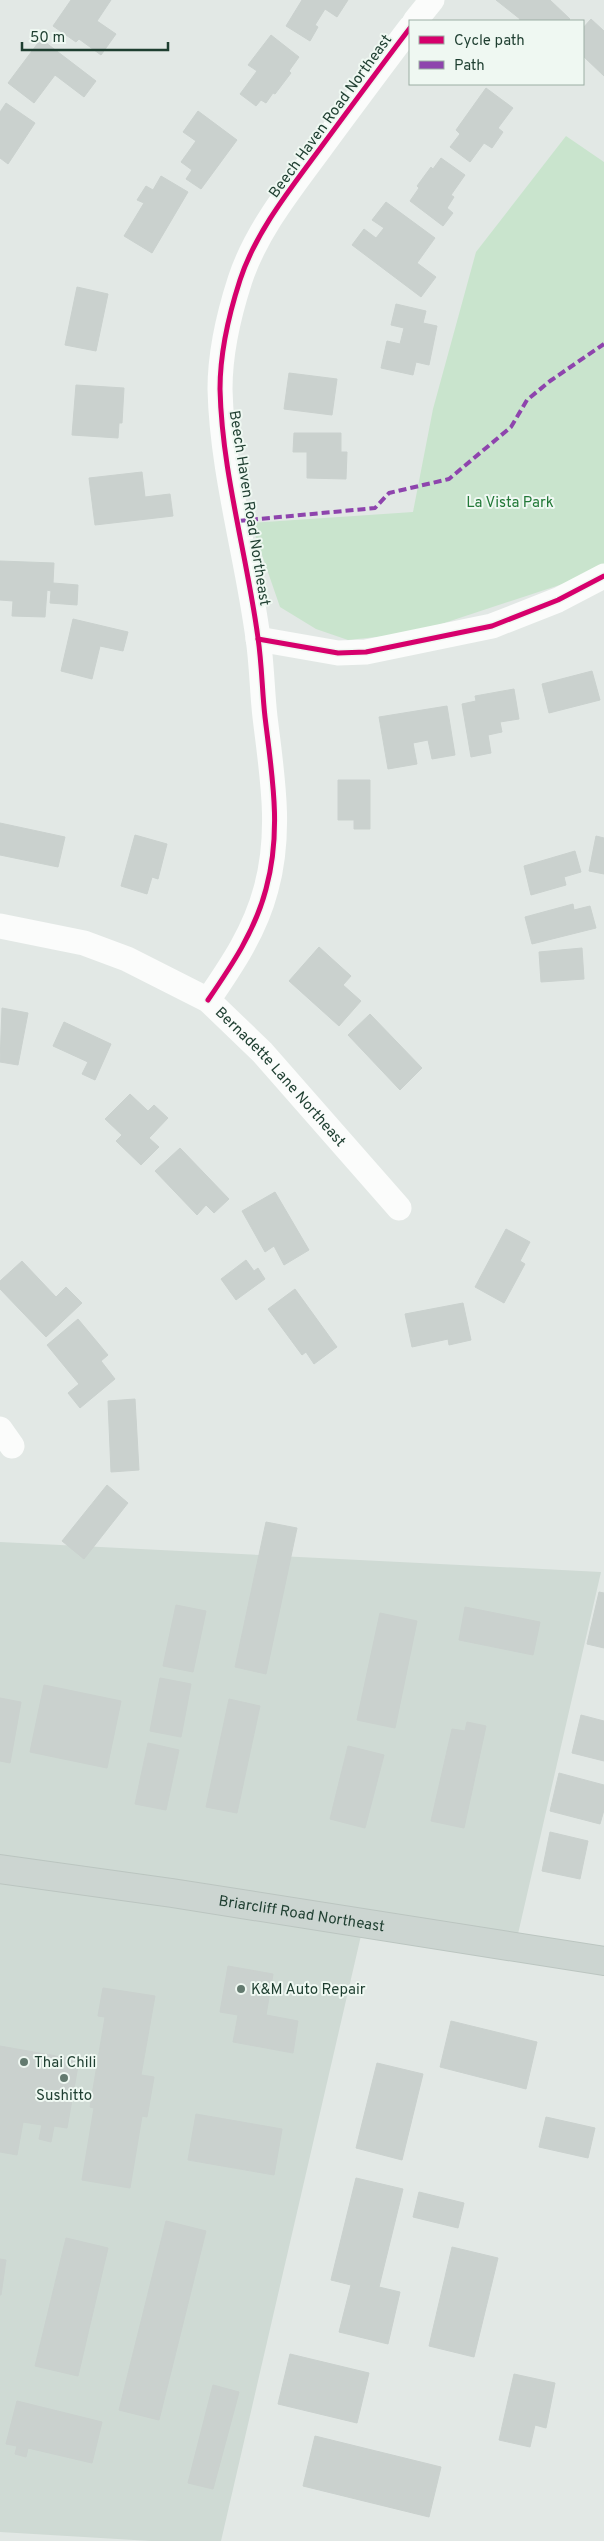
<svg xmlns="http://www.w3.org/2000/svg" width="604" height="2541" viewBox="0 0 604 2541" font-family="Overpass,sans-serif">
<rect width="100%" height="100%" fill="#e2e8e5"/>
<!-- built -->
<polygon fill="#cfdad4" points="0,1542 601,1572 515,1947 363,1927 221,2541 151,2541 0,2532"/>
<!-- green -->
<polygon fill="#c9e4cd" points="566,136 604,162 604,567 590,575 414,633 348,640 316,629 280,607 251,523 413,512 433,409 476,252"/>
<!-- building -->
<g fill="#cad1ce" stroke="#cad1ce">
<polygon points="71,0 111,0 97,21 116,34 101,55 79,39 76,42 53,26"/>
<polygon points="302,0 348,0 337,17 325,9 315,25 318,27 310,41 286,26"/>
<polygon points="496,0 550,0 570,19 568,21 519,21 520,19"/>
<polygon points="591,19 604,31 604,76 583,56 583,28"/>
<polygon points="271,35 299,57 289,71 291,73 275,94 273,93 266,103 261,100 256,106 240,94 257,71 248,65"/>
<polygon points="41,39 96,81 84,97 55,75 34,103 8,83"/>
<polygon points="486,88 513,108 498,128 503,132 492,148 484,143 470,162 450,147 460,134 456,130"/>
<polygon points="6,103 35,123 8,164 0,158 0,112"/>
<polygon points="198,111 237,140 201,189 186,179 192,170 181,162 196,141 183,132"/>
<polygon points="441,158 465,175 451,195 454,197 447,208 453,213 443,226 410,201 419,188 417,186 431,167 433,169"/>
<polygon points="161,176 188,192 152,253 124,236 144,203 137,200 146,186 153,190"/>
<polygon points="386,202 435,238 417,263 436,277 421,297 352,245 364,229 376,238 384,228 372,220"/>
<polygon points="77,287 108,294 96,351 65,345"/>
<polygon points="396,304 426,311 423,323 437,326 429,365 416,362 413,375 381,368 387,341 400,344 404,328 391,325"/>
<polygon points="289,373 337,379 332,415 284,409"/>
<polygon points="76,385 124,388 122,423 119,423 118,438 72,435"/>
<polygon points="294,433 341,433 341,452 347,452 346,479 307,478 307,452 293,452"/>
<polygon points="142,472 145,497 170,494 173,516 95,525 89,478"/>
<polygon points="0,561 54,563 53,583 78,585 77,605 50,603 51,591 47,590 45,617 12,616 13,601 0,600"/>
<polygon points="73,619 128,632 123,651 100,646 92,679 61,671"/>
<polygon points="592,671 600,700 549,713 542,684"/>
<polygon points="514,689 519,719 500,722 502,732 488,735 491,753 471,757 462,704 476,701 475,696"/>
<polygon points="447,706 455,755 432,759 428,740 413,743 417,764 388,769 379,717"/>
<polygon points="338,780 370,780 370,829 354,829 354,820 338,820"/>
<polygon points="0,823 65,837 58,867 0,855"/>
<polygon points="135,835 167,844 158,879 152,877 147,894 121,886"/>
<polygon points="596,836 604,838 604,874 589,871"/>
<polygon points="575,851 581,872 564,877 566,885 531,895 524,866"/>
<polygon points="573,904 574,910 590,906 596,928 532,944 525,917"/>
<polygon points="319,947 351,976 343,985 361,1001 339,1026 289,981"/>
<polygon points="582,948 584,979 541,982 539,952"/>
<polygon points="2,1008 28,1013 18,1065 0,1062"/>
<polygon points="370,1014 422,1068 400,1090 348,1035"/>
<polygon points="64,1022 111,1044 95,1080 82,1074 88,1062 53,1046"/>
<polygon points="130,1094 148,1111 154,1105 168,1118 149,1138 159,1147 141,1165 116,1141 122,1135 105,1119"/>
<polygon points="180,1148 229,1199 214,1213 206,1205 197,1215 155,1171"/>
<polygon points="275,1192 309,1250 284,1265 274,1246 265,1252 242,1211"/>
<polygon points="506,1229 530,1242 520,1261 525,1264 504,1303 475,1287"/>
<polygon points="246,1260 254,1271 258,1268 265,1279 236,1300 221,1279"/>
<polygon points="22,1261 56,1297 66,1287 82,1303 46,1337 0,1289 0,1281"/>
<polygon points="295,1289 337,1347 314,1364 306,1352 302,1355 268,1309"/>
<polygon points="463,1303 471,1340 449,1345 448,1339 412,1347 405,1314"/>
<polygon points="78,1319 108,1355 101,1361 115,1379 80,1408 68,1393 79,1384 47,1345"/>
<polygon points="135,1399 139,1470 111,1472 108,1401"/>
<polygon points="107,1485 128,1503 84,1559 62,1541"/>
<polygon points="266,1522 297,1528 266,1674 235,1667"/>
<polygon points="599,1592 604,1593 604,1648 587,1644"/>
<polygon points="176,1605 206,1611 193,1672 163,1666"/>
<polygon points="465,1607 540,1622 533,1655 459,1640"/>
<polygon points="380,1613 417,1621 395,1728 357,1720"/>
<polygon points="160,1678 191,1684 181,1737 150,1731"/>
<polygon points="44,1685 121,1701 107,1768 30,1752"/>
<polygon points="0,1698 21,1702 10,1763 0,1761"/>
<polygon points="229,1699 260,1706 237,1813 206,1807"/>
<polygon points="581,1715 604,1721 604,1761 572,1753"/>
<polygon points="467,1722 486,1726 464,1828 431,1821 452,1729 465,1731"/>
<polygon points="148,1743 179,1750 166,1810 135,1804"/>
<polygon points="348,1746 384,1755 365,1828 330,1819"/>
<polygon points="559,1773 604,1785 604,1810 600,1824 550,1811"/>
<polygon points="550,1832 588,1841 580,1879 542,1871"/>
<polygon points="228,1966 273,1974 266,2015 298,2021 293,2053 233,2042 238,2015 220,2012"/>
<polygon points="103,1988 155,1996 141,2075 154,2077 147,2117 142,2116 130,2188 82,2180 94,2108 90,2107 105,2017 98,2016"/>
<polygon points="451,2021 537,2042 526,2089 440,2067"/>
<polygon points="0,2046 79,2060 67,2128 54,2126 51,2142 39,2139 42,2125 23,2122 17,2155 0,2152"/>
<polygon points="377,2063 423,2074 402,2160 356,2148"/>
<polygon points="196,2114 282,2129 274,2175 188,2160"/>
<polygon points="546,2117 595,2128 588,2158 539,2147"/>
<polygon points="356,2178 403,2189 379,2287 400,2292 388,2344 339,2332 351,2285 331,2280"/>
<polygon points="419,2192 464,2203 458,2228 413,2217"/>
<polygon points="166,2221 206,2231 159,2420 119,2410"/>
<polygon points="66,2238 108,2248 78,2376 35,2366"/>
<polygon points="452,2247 498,2258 474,2357 429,2346"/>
<polygon points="0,2259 6,2260 1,2295 0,2295"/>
<polygon points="290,2354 369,2373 357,2423 278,2404"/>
<polygon points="514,2374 555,2383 546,2428 535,2425 530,2447 499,2440"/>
<polygon points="213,2385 239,2392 213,2489 188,2483"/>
<polygon points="17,2401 102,2422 92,2463 28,2448 26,2457 15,2454 17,2446 6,2444"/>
<polygon points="315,2436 441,2467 429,2517 303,2486"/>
</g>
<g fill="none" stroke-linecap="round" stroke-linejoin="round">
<defs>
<g id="major">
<path id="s2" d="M0,1869L172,1893L604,1961"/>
</g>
</defs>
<!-- major casing -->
<use href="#major" stroke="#bbc5c0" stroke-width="30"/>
<!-- minor -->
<g stroke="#fbfcfb" stroke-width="25">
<polyline points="415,21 432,0"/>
<polyline points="258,639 338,653 366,652 492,626 558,600 604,576"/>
<path id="s1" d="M0,926L84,943L127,959L208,1000L262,1052L399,1208"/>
<path d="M208,1000C232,965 255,931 266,889C282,831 272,775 265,717C262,691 262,665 258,638C247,555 222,473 220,389C220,353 229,314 240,280C255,234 287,193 316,154C347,112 378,70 410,28"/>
<polyline points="0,1429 12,1446"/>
</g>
<!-- major -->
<use href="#major" stroke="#ccd5d1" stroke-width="28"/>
<!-- quiet -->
<polyline stroke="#8e44ad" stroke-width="4" stroke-dasharray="8 4" stroke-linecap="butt" points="238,521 375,508 389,493 449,479 511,427 527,400 550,381 604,344"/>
<defs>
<g id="cycleway">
<polyline points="258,639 338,653 366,652 492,626 558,600 604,576"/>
<path d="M208,1000C232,965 255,931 266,889C282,831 272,775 265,717C262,691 262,665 258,638C247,555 222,473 220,389C220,353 229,314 240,280C255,234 287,193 316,154C347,112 378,70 410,28"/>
</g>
</defs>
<!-- cycleway casing -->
<use href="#cycleway" stroke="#eff8f2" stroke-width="8"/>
<!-- cycleway -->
<use href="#cycleway" stroke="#d6006c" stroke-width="5"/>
</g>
<!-- markers -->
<g fill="#637a6f" stroke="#eff8f2" stroke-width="2">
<circle cx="241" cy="1989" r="5"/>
<circle cx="24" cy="2062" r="5"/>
<circle cx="64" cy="2078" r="5"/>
</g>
<g text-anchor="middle" stroke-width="4" stroke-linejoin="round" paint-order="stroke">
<!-- street labels -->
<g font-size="15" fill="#1e3e30" stroke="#eff8f2">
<text transform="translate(330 116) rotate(-54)" y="5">Beech Haven Road Northeast</text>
<text transform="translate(250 508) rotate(81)" y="5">Beech Haven Road Northeast</text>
<text dy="5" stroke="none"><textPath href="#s1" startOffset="328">Bernadette Lane Northeast</textPath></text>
<text dy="5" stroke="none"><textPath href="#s2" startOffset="305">Briarcliff Road Northeast</textPath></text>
</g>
<!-- park labels -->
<g font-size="15" fill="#237938" stroke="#eff8f2">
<text x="510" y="507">La Vista Park</text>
</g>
<!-- poi labels -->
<g font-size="15" fill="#1e3e30" stroke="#eff8f2" text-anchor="start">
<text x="251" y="1994">K&amp;M Auto Repair</text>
<text x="34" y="2067">Thai Chili</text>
<text x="64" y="2100" text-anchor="middle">Sushitto</text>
</g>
</g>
<!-- legend -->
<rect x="409" y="20" width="175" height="65" fill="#eff8f2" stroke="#9baea4"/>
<rect x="419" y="36" width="25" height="8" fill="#d6006c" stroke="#9baea4"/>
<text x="454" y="45" font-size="15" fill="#1e3e30">Cycle path</text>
<rect x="419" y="61" width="25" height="8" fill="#8e44ad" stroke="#9baea4"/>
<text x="454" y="70" font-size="15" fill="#1e3e30">Path</text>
<!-- scale -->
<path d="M22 42v8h146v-8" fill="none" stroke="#1e3e30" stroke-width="2.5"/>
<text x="30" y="42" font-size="15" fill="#1e3e30" stroke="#eff8f2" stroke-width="4" paint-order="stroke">50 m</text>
</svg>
